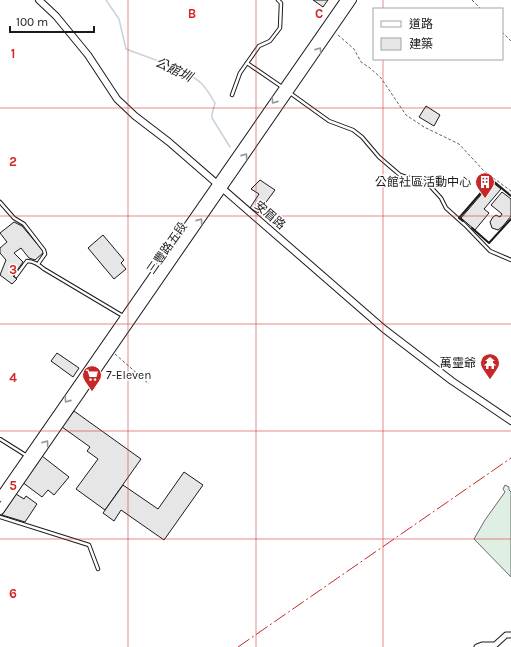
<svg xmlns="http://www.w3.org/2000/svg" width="511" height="647" viewBox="0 0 511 647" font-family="Karla,'Noto Sans TC',sans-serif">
<rect width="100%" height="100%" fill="#fff"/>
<!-- green -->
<polygon fill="#e0efe3" stroke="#6a6a6a" points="505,485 509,487 509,490 511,492 511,577 474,539 485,520 505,492 503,489"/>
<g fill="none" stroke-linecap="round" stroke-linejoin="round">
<!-- stream -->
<path stroke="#c6d2dc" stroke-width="1.5" d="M106,0L119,19L126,49C146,57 186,69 201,83C207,89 211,96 215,103L212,114V118L230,147"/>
</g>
<!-- building -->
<g fill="#e6e6e6" stroke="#1a1a1a">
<polygon points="313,0 328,0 323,7"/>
<polygon points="426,106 440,115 434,126 419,117"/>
<polygon points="260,180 275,190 258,213 250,208 259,194 251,189"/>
<polygon points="492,182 501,189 484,209 489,213 475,230 461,218"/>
<polygon points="502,192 511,199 511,216 503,226 498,230 492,228 490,222 493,217 496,215 500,217 502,214 491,205"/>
<polygon points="14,222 22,226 44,252 35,260 29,258 21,248 14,253 23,262 13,276 17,279 12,284 0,275 6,260 0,253 0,248 7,242 0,233"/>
<polygon points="103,235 124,260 121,263 126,269 114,279 88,248"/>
<polygon points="57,353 79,368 73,377 51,361"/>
<polygon points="74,411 141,459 105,510 76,489 98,459 87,451 90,447 62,427"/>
<polygon points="42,456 69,477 54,495 48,490 42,497 22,482"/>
<polygon points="184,472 203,485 164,540 121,510 114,521 103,513 123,485 158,509"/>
<polygon points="16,494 24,499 26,496 37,504 25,522 2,515"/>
</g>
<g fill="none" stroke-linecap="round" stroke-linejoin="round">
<defs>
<g id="service">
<polyline points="247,63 259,46 270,41 280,28 281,3 278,0"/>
<polyline points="290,93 329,121 353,130 362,137 379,157 400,175 406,177 421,181 430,186 441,198 446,208 465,225 490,251 511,260"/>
<polyline points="232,95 240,73 247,63 282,87"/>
<polyline points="0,202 14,218 24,224 44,250 45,254 38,264"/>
<path d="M16,276L27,261C34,261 39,265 44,269L123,316"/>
<polyline points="0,439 27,456"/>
<polyline points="0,517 89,545 98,569"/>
</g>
<polyline id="minor" points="477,647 482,645 495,645 506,635 511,635"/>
<polyline id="tertiary" points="39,0 56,16 88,55 117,99 135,116 169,142 384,329 452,381 511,421"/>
<g id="primary">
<polyline points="0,497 345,0"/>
<polyline points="0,510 352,0"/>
</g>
</defs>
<!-- service casing -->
<use href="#service" stroke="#1a1a1a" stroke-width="4.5"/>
<!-- minor casing -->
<use href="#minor" stroke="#1a1a1a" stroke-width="7"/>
<!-- tertiary casing -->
<use href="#tertiary" stroke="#1a1a1a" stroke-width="8"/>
<!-- primary casing -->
<use href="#primary" stroke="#1a1a1a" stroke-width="10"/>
<!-- path -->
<g stroke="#5f5f5f" stroke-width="1" stroke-dasharray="3 2" stroke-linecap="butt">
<polyline points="472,0 481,9"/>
<polyline points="502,32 511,41"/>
<polyline points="338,35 354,49 361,62 370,68 381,78 406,115 424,127 459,144 484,171 511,191"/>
<polyline points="115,354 149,384"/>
</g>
<!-- service -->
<use href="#service" stroke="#fff" stroke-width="2.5"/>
<!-- minor -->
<use href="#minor" stroke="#fff" stroke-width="5"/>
<!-- tertiary -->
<use href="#tertiary" stroke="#fff" stroke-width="6"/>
<!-- primary -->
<use href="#primary" stroke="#fff" stroke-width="8"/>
<!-- wall -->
<g stroke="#1a1a1a" stroke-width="2">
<polyline points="463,221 459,218 492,180 511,196"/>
<polyline points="472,228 489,243 511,219"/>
</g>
<!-- power -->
<polyline stroke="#c62828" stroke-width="1" stroke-dasharray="14 3 2 3" stroke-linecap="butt" points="238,647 511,458"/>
</g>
<!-- one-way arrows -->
<defs><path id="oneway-chevron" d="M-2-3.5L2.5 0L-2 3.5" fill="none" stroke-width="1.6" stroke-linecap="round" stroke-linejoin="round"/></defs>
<g stroke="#989898">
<use href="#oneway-chevron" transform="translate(319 50) rotate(-55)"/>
<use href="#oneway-chevron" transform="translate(274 101) rotate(125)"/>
<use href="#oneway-chevron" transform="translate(245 156) rotate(-55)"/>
<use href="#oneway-chevron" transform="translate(200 221) rotate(-55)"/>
<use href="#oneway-chevron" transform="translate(67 400) rotate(125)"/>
<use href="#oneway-chevron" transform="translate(46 443) rotate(-55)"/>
</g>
<!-- grid -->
<path fill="none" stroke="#d62828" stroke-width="1" stroke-opacity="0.55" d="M128,0V647M256,0V647M383,0V9M383,59V647M0,108H511M0,216H511M0,324H511M0,431H511M0,539H511"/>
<!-- icons -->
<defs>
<symbol id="building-pin" viewBox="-11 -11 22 30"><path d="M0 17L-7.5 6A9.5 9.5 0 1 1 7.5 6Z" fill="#c62828" stroke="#fff"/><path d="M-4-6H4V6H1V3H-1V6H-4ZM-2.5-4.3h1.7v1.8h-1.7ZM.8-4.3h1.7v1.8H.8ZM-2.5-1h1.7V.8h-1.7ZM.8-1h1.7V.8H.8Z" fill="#fff"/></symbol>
<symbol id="temple-pin" viewBox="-11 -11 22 30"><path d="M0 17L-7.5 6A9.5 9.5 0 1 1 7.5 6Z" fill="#c62828" stroke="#fff"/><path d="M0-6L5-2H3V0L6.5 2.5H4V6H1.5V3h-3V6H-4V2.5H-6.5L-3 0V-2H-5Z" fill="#fff"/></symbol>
<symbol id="supermarket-pin" viewBox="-11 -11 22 30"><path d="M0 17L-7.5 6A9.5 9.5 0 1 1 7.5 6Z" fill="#c62828" stroke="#fff"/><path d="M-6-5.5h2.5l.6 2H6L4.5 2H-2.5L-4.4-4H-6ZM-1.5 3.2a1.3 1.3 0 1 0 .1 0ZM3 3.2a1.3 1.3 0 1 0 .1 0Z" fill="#fff"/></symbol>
</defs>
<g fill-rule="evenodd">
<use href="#building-pin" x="474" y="171" width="22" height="30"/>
<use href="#temple-pin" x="479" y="352" width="22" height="30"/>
<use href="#supermarket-pin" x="81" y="364" width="22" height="30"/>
</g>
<g text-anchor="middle" stroke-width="3" stroke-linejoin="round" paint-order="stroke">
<!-- poi labels -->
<g font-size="12" fill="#1a1a1a" stroke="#fff" text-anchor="end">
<text x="471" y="186">公館社區活動中心</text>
<text x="476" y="367">萬𤫊爺</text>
<text x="106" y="379" text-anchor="start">7-Eleven</text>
</g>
<!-- street labels -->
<g font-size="12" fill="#1a1a1a" stroke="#fff">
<text transform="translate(270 215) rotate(41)" y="4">安眉路</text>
<text transform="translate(167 248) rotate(-55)" y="4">三豐路五段</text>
</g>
<!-- water labels -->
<g font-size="13" font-style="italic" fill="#1a1a1a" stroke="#fff">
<text transform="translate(174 69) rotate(25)" y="5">公館圳</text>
</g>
</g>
<g font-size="13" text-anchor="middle" font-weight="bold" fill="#d62828" stroke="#fff" stroke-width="3" stroke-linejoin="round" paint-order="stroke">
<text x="192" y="18">B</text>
<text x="319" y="18">C</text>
<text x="13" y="58">1</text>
<text x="13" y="166">2</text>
<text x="13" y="274">3</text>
<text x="13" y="382">4</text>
<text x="13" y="490">5</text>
<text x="13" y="598">6</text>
</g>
<!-- legend -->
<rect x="373" y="8" width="130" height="52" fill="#ffffff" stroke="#a3a3a3"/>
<rect x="381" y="21" width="20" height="6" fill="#ffffff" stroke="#a3a3a3"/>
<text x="409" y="28" font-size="12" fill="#1a1a1a">道路</text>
<rect x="381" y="38" width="20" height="12" fill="#e6e6e6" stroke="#a3a3a3"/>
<text x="409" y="48" font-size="12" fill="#1a1a1a">建築</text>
<!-- scale -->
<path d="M10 26v6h84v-6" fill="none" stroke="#1a1a1a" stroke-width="2"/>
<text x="16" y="26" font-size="12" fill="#1a1a1a" stroke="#ffffff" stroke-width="3" paint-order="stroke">100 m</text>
</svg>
